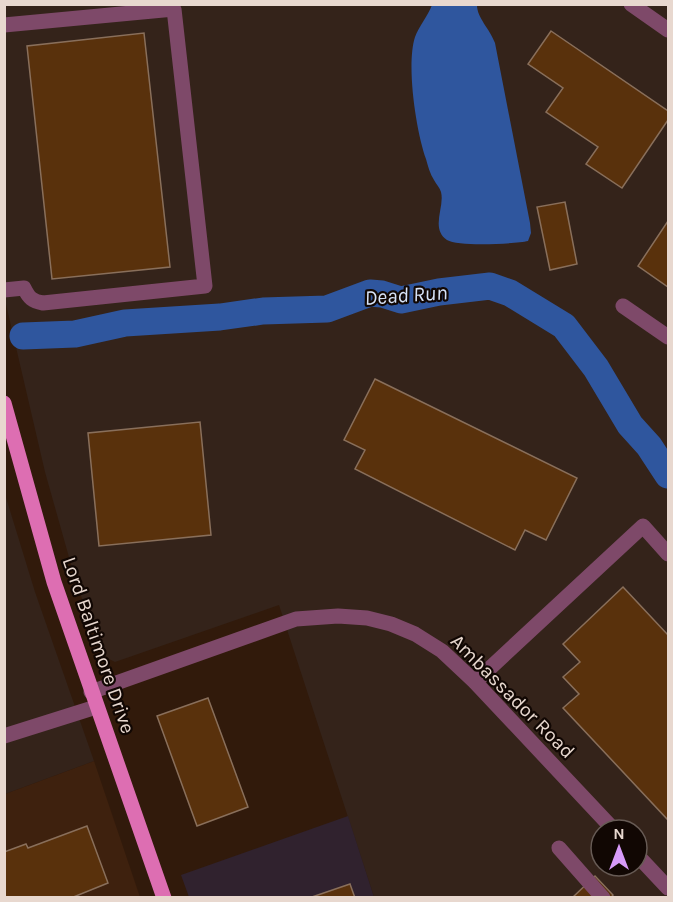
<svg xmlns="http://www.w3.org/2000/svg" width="673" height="902" viewBox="0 0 673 902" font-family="Karla,sans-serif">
<rect width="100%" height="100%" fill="#311a0b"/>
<!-- built -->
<polygon fill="#3e210e" points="94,761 140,897 5,898 5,794"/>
<!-- industrial -->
<g fill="#34231a" fill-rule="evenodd">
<path d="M4,5H668V897H374L279,605L115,662L101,655L74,575L45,472L5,300ZM601,830H637V866H601Z"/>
<polygon points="4,491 35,592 94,761 5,794"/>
</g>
<!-- education -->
<polygon fill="#30222e" points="348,816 374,897 189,897 181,875"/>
<!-- water -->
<path fill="#2f569e" d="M432,5H477C477,18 490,29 495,43L530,223L531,233L528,241C514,244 458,247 447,240C430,228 445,207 441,192C440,188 436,184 434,180C430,174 428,166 426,159C416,131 406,65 415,37C419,26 428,16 432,5Z"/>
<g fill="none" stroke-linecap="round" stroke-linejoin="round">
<!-- river -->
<polyline stroke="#2f569e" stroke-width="27" points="23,336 75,334 125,323 220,317 263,311 327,309 370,293 382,294 401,300 439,292 490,286 510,293 564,326 596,368 630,425 649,446 668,475"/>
</g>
<!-- building -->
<g fill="#59310c" stroke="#896f5b" stroke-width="1.5">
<polygon points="551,31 668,111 668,120 622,188 586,164 598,147 546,112 563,88 528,64"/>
<polygon points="144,33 170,267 52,279 27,46"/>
<polygon points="565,202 577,264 550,270 537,207"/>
<polygon points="668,221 668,287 638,266"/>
<polygon points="375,379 577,478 546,540 525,530 515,550 355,469 365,450 344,440"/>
<polygon points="200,422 211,535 99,546 88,433"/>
<polygon points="623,587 668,635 668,820 563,708 579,694 563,677 580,662 563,644"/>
<polygon points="208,698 248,807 197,826 157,716"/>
<polygon points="87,826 108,883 71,898 4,898 4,852 26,844 28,848"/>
<polygon points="595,876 613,895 611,898 572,898"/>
<polygon points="350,884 355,898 309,898"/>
</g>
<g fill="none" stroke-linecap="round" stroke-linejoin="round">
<!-- minor -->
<g stroke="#7e4969" stroke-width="15">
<polyline points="631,4 668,30"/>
<path d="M4,25L174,9L205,286L43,303C32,301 29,298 24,288L4,290"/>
<polyline points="623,306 668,337"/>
<polyline points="475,682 643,526 668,554"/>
<polyline points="91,692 296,619 338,616 367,618 391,624 415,634 442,651 475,682 614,830"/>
<polyline points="4,736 96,707"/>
<polyline points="559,848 603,898"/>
<polyline points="637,855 668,888"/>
</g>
<!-- major -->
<polyline stroke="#dd6eb2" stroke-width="15" points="4,403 54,582 164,898"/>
</g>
<g text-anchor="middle" stroke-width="4.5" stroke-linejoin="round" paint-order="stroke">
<!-- street labels -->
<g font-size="20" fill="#e8d8cf" stroke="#110703">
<text transform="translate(99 645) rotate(71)" y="7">Lord Baltimore Drive</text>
<text transform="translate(513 696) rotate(45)" y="7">Ambassador Road</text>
</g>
<!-- water labels -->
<g font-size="21" font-style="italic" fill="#d8e4f9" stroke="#110703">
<text transform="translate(406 295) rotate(-4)" y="7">Dead Run</text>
</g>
</g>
<!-- border -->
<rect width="673" height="902" fill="none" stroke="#e8d8cf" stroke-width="12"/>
<!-- north arrow -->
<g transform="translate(619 848)"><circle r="28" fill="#110703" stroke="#675b55" stroke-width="1.5"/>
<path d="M0-4.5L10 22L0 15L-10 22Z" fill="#d79bf9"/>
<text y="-9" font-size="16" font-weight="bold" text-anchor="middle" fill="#e8d8cf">N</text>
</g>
</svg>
